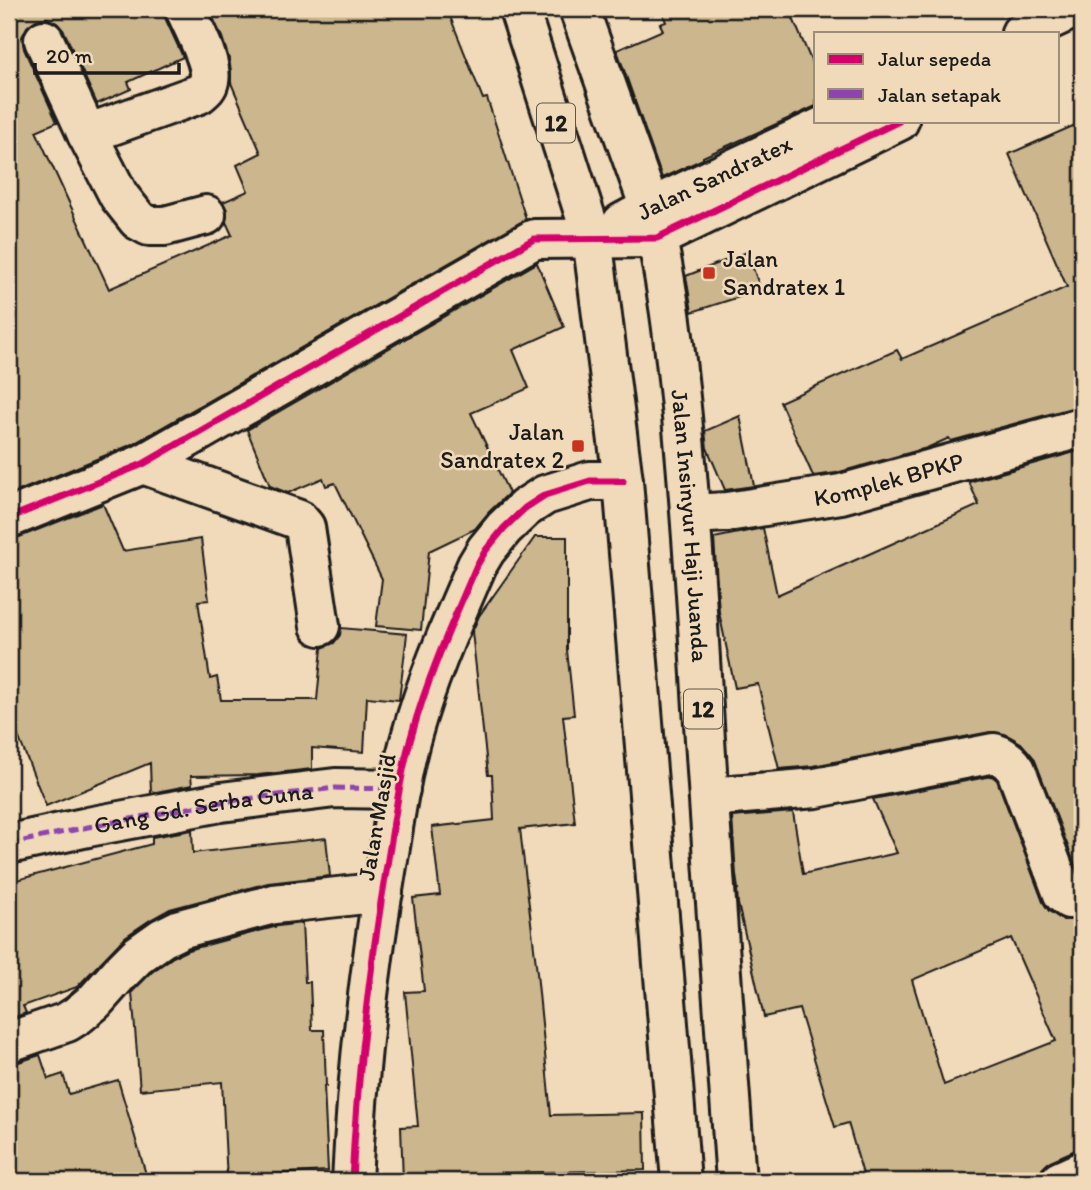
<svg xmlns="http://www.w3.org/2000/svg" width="1091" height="1190" viewBox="0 0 1091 1190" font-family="Itim,sans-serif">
<rect width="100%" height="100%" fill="#f1dab9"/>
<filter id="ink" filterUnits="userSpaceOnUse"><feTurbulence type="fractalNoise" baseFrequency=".0143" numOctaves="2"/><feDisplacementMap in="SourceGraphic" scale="14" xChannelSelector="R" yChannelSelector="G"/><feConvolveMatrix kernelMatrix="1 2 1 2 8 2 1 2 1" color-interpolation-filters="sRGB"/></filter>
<g filter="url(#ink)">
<!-- building -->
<g fill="#ccb68d" stroke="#1c1c1c" stroke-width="2" fill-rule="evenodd">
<polygon points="9,9 163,9 165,18 183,57 128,82 131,89 97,104 64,31 57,23 47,18 36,20 27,27 22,37 24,49 57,122 36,131 109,289 232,235 226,222 227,210 223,202 248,191 237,165 261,153 231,83 231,71 229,59 222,37 209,9 447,9 483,99 487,98 526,219 133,444 9,495"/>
<polygon points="661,9 789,9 816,72 816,106 703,157 703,159 662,178 617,50 663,30 660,24 666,22"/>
<polygon points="1082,122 1082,407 1075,407 951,441 949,438 927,448 836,473 813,476 780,402 897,350 902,359 1067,287 1009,154"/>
<polygon points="747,252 761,290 692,312 686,276"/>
<polygon points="537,263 564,327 513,350 529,388 471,413 509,493 489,512 475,529 429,551 421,630 376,626 382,579 335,483 326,486 323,478 288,493 270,486 247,430"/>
<polygon points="740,416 754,486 725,490 707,448 705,431"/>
<polygon points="1082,450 1082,875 1079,875 1034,758 1021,743 1005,734 990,732 813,766 779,769 758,684 735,688 719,612 714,538 763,528 777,595 979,505 969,482"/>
<polygon points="103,504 123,551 201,539 209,600 198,601 210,679 217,677 221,700 317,700 322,648 334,643 340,635 341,628 407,634 399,700 367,697 364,752 312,748 312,769 258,775 191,776 192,785 151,793 150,763 46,806 9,713 9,539 17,538"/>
<polygon points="535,537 567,537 567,650 574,715 563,716 575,823 520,829 537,973 551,1115 644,1113 645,1170 495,1173 495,1181 403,1181 401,1127 418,1126 405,992 424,991 413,898 440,895 432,827 494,820 492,775 488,775 472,632 479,616"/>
<path d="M992,776L997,780L1043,902L1049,911L1063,920L1082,918V1149L1073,1151L1050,1161L1042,1169L1039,1181H865L848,1123L835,1127L799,1009L764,1017L738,904L737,889H738L736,875L732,817L793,812L803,874L897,853L873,799ZM1011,938L1056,1041L944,1085L912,980Z"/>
<polygon points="192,830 193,853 326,838 330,876 268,883 170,909 150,920 125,937 77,987 23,1006 26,1013 9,1019 9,882 152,844 152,837"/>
<polygon points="302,923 305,982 310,982 312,1030 324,1030 326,1086 324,1086 328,1171 273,1174 274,1181 227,1181 222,1082 140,1090 132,992 152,972 173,957 188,950 278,926"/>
<polygon points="40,1055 48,1079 63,1074 69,1094 118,1080 148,1181 9,1181 9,1063 16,1063"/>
</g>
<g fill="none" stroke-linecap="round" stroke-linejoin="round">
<defs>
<g id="minor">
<polyline points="1021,33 1073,9"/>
<polyline points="44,40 87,134 119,196 138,220 149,226 165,226 206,215"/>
<path d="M87,134L199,94C204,90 208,87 209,81C214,65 192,25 185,9"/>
<path id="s1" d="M622,223L650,208L835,121"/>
<polyline points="143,464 299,520 305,527 320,626"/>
<path id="s2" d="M691,514L727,512L841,494L1081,428"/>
<polyline points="9,518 143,464 534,239 657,238 899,121"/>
<path d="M709,797L816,788L994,753C1004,756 1010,761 1016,770L1063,894L1069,899L1082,896"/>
<path id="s3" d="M9,844L88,827L221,802L335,788L400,789"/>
<polyline points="9,1042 67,1022 78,1015 95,1001 119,974 138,955 162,938 180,929 274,904 383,892"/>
<path d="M352,1181C357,1074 370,965 388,859C395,818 400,774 412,734C428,676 453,621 477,565L486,550L504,528L525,508L545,495L590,481H623"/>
<polyline points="1060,1181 1082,1171"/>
</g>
<g id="trunk">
<polyline points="519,9 592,237 623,481 681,1181"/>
<path id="s4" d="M579,9L650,208C667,276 675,347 682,417C690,503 696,589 701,675C711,844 724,1013 736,1181"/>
</g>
</defs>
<!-- minor casing -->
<use href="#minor" stroke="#1c1c1c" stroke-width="44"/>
<!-- trunk casing -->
<use href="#trunk" stroke="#1c1c1c" stroke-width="44"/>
<!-- minor -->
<use href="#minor" stroke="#f1dab9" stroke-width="38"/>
<!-- trunk -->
<use href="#trunk" stroke="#f1dab9" stroke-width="38"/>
<!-- quiet -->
<g stroke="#8e44ad" stroke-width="5" stroke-dasharray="10 5" stroke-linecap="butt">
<polyline points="9,844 88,827 221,802 335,788 400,789"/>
<polyline points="1060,1181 1082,1171"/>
</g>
<defs>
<g id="cycleway">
<polyline points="9,518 143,464 534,239 657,238 899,121"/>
<path d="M352,1181C357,1074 370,965 388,859C395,818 400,774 412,734C428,676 453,621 477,565L486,550L504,528L525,508L545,495L590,481H623"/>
</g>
</defs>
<!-- cycleway casing -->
<use href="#cycleway" stroke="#f1dab9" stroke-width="11"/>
<!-- cycleway -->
<use href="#cycleway" stroke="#d6006c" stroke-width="7"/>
</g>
</g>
<!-- markers -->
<g fill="#c8321e" stroke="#f1dab9" stroke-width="2.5">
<rect x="702" y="266" width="14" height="14" rx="3.5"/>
<rect x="571" y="439" width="14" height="14" rx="3.5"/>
</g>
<g text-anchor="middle" stroke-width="5" stroke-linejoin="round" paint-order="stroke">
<!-- shield labels -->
<g fill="#f1dab9" stroke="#5c554b" stroke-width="2">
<rect x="537" y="103.5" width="38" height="39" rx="5"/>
<rect x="684" y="689.5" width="38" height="39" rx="5"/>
</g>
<g font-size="23" font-weight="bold" fill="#1c1c1c">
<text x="556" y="131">12</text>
<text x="703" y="717">12</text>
</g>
<!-- street labels -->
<g font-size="24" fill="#1c1c1c" stroke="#f1dab9">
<text dy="8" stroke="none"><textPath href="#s1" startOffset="103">Jalan Sandratex</textPath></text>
<text dy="8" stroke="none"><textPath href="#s2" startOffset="201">Komplek BPKP</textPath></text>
<text dy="8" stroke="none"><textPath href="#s4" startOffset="532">Jalan Insinyur Haji Juanda</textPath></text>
<text dy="8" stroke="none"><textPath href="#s3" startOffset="198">Gang Gd. Serba Guna</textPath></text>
<text transform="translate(377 817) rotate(-80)" y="8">Jalan Masjid</text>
</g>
<!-- poi labels -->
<g font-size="24" fill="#1c1c1c" stroke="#f1dab9" text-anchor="start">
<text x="723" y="267">Jalan<tspan x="723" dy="28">Sandratex 1</tspan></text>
<text x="564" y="440" text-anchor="end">Jalan<tspan x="564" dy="28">Sandratex 2</tspan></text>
</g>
</g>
<!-- margin -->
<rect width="1091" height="1190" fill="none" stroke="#f1dab9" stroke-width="35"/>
<rect x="18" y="18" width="1056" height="1155" fill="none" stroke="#1c1c1c" stroke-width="2.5" filter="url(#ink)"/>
<!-- legend -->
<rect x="814" y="32" width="245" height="91" fill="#f1dab9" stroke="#9c8e7a" stroke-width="2"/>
<rect x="828" y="54" width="35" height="10" fill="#d6006c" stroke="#9c8e7a" stroke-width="2"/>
<text x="878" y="66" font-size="21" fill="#1c1c1c">Jalur sepeda</text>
<rect x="828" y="89" width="35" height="10" fill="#8e44ad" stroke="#9c8e7a" stroke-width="2"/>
<text x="878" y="102" font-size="21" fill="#1c1c1c">Jalan setapak</text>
<!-- scale -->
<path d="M35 63v10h144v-10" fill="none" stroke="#1c1c1c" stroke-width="3.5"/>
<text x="46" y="63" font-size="21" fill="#1c1c1c" stroke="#f1dab9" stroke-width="5" paint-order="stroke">20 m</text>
</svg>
